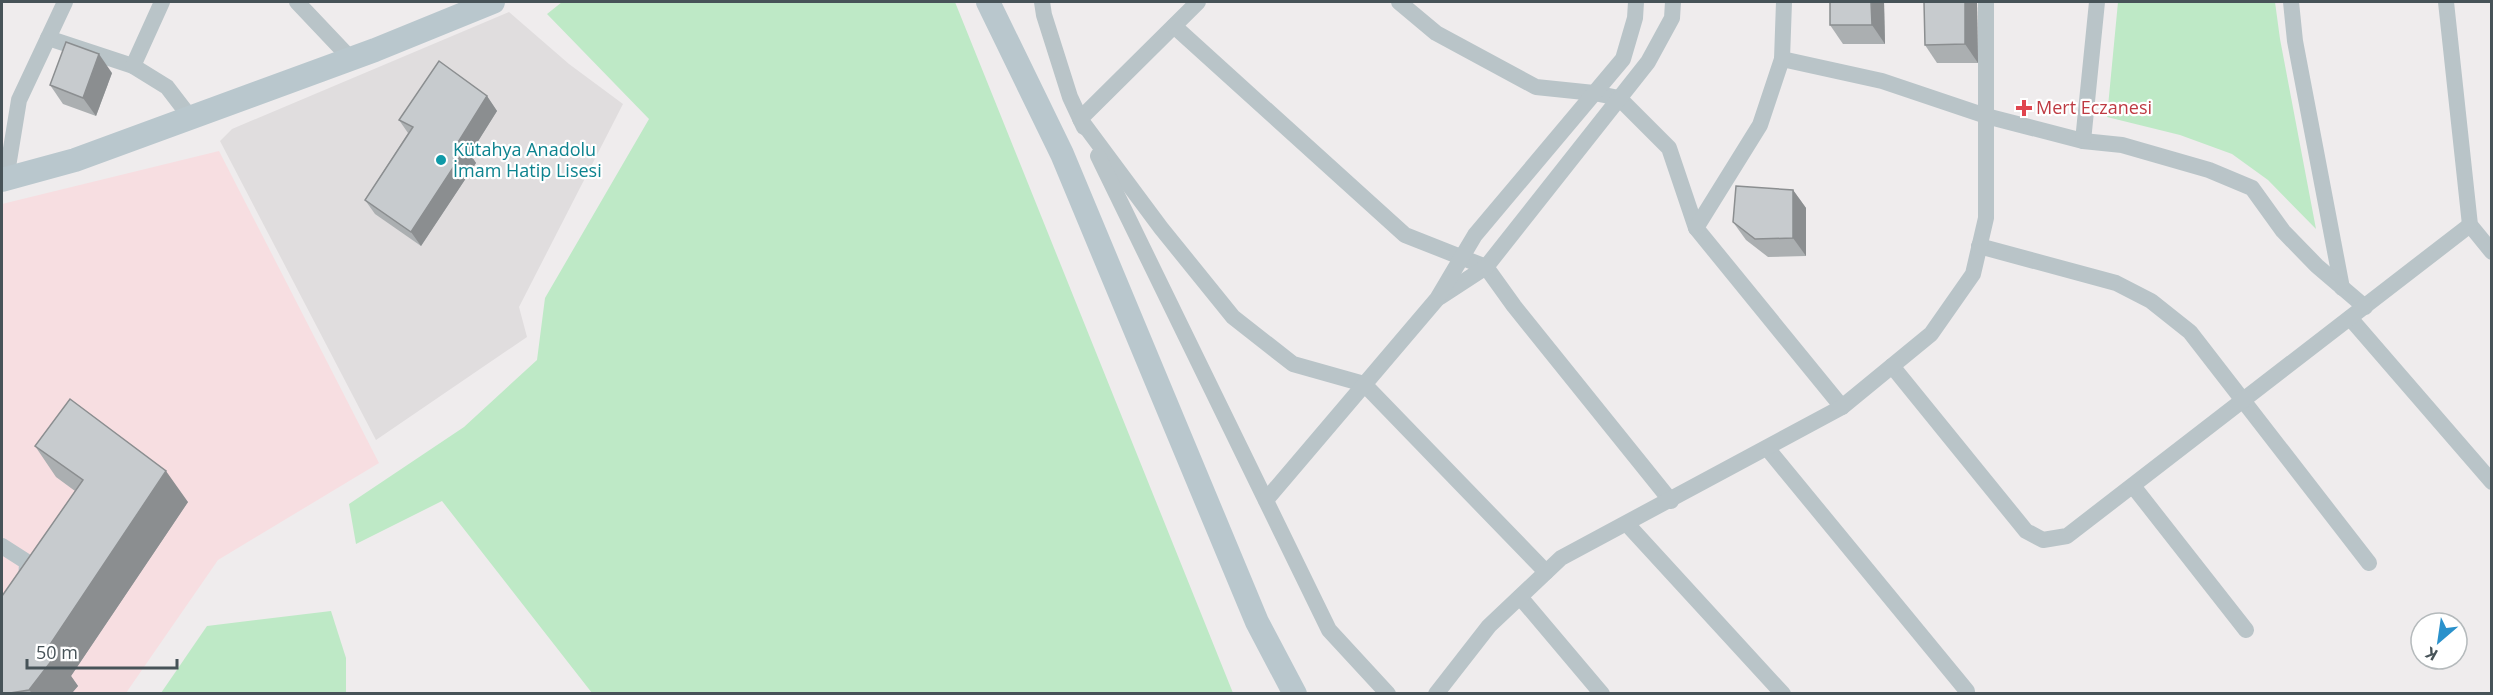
<svg xmlns="http://www.w3.org/2000/svg" width="2493" height="695" viewBox="0 0 2493 695" font-family="'Open Sans',sans-serif">
<rect width="100%" height="100%" fill="#efeced"/>
<!-- education -->
<polygon fill="#e0ddde" points="509,12 569,64 623,104 519,307 527,337 376,440 220,141 232,129"/>
<!-- medical -->
<polygon fill="#f7dee1" points="219,151 379,463 218,560 126,693 2,693 2,204"/>
<!-- green -->
<g fill="#bee9c6">
<polygon points="562,2 955,2 1233,693 592,693 442,501 356,544 349,504 464,427 537,360 545,298 649,119 547,14"/>
<polygon points="2118,2 2275,2 2280,39 2316,229 2268,180 2232,154 2180,135 2107,117"/>
<polygon points="331,611 346,658 346,693 161,693 207,626"/>
</g>
<g fill="none" stroke-linecap="round" stroke-linejoin="round">
<!-- street -->
<g stroke="#b9c4c8" stroke-width="16">
<polyline points="297,2 351,59"/>
<polyline points="1042,2 1044,15 1070,97 1084,127"/>
<polyline points="1198,2 1080,119 1161,228 1233,317 1293,364 1364,384 1546,572"/>
<polyline points="1399,2 1436,33 1536,87 1594,93 1619,98 1669,148 1696,228 1842,407"/>
<polyline points="2291,2 2295,41 2342,288"/>
<polyline points="2446,2 2470,225 2492,252"/>
<polyline points="1174,26 1405,235 1486,267 1514,306 1671,501"/>
<polyline points="48,38 133,66 167,87 190,117"/>
<polyline points="1782,59 1882,81 1986,116 2083,141 2122,145 2209,170 2252,188 2283,231 2317,266 2365,307"/>
<polyline points="133,66 162,2"/>
<polyline points="2083,141 2097,2"/>
<polyline points="1098,156 1329,630 1388,694"/>
<polyline points="6,179 19,100 65,2"/>
<polyline points="1696,228 1760,125 1782,59 1784,2"/>
<polyline points="1979,246 2116,283 2151,301 2190,332 2369,563"/>
<polyline points="1440,297 1486,267 1648,62 1672,18 1673,2"/>
<polyline points="2350,318 2492,482"/>
<polyline points="1892,366 2026,531 2043,540 2067,536 2470,225"/>
<polyline points="1767,448 1967,691"/>
<polyline points="2133,486 2246,630"/>
<polyline points="1266,500 1437,299 1475,235 1623,59 1635,18 1636,2"/>
<polyline points="1627,524 1783,694"/>
<polyline points="2,546 27,562 26,583 9,610 2,617"/>
<polyline points="1520,597 1602,694"/>
<polyline points="1436,694 1489,626 1561,558 1842,407 1931,334 1973,274 1986,218 1986,2"/>
</g>
<!-- secondary -->
<g stroke="#b9c7cd" stroke-width="24">
<polyline points="988,2 1062,154 1257,622 1295,694"/>
<polyline points="2,180 75,160 375,50 493,2"/>
</g>
</g>
<!-- wall -->
<g fill="#abafb1">
<polygon points="1884,2 1885,44 1843,44 1830,25"/>
<polygon points="1977,2 1978,63 1937,63 1925,45"/>
<polygon points="112,73 96,116 63,104 50,85"/>
<polygon points="487,96 497,111 470,154 476,163 421,246 375,214 365,200 408,133 399,120"/>
<polygon points="1793,190 1806,208 1806,256 1768,257 1746,240 1733,222"/>
<polygon points="35,446 188,502 71,676 78,686 72,693 2,693 75,491 56,477"/>
</g>
<!-- shaded-wall -->
<g fill="#8b8e90">
<polygon points="1871,2 1884,2 1885,44 1872,25"/>
<polygon points="1965,2 1977,2 1978,63 1965,44"/>
<polygon points="99,54 112,73 96,116 83,98"/>
<polygon points="487,96 497,111 470,154 476,163 421,246 411,232 457,144"/>
<polygon points="1793,190 1806,208 1806,256 1793,238"/>
<polygon points="166,471 188,502 71,676 78,686 72,693 32,693 29,690 47,649"/>
</g>
<!-- building -->
<g fill="#c7cbce" stroke="#8b8e90" stroke-width="1.5">
<polygon points="1830,2 1871,2 1872,25 1830,25"/>
<polygon points="1924,2 1965,2 1965,44 1925,45"/>
<polygon points="66,42 99,54 83,98 50,85"/>
<polygon points="439,61 487,96 457,144 466,148 411,232 365,200 413,127 399,120"/>
<polygon points="1736,186 1793,190 1793,238 1755,239 1733,222"/>
<polygon points="70,399 166,471 47,649 56,655 29,690 10,693 2,693 2,596 83,480 35,446"/>
</g>
<!-- markers -->
<path fill="#e0444e" stroke="#fff" stroke-width="2" d="M2021 99h6v6h6v6h-6v6h-6v-6h-6v-6h6z"/>
<circle fill="#0f9aa8" stroke="#fff" stroke-width="2" cx="441" cy="160" r="6"/>
<g text-anchor="middle" stroke-width="4.5" stroke-linejoin="round" paint-order="stroke">
<!-- health labels -->
<g font-size="18" fill="#be3a42" stroke="#fff" text-anchor="start">
<text x="2036" y="114">Mert Eczanesi</text>
</g>
<!-- culture labels -->
<g font-size="18" fill="#0d838f" stroke="#fff" text-anchor="start">
<text x="453" y="156">Kütahya Anadolu<tspan x="453" dy="21">İmam Hatip Lisesi</tspan></text>
</g>
</g>
<!-- border -->
<rect width="2493" height="695" fill="none" stroke="#475358" stroke-width="6"/>
<!-- north arrow -->
<g transform="translate(2439 641) rotate(209)"><circle r="28" fill="#ffffff" stroke="#b5babc" stroke-width="1.5"/>
<path d="M0-4.5L10 22L0 15L-10 22Z" fill="#2a91cb"/>
<text y="-9" font-size="16" font-weight="bold" text-anchor="middle" fill="#475358">K</text>
</g>
<!-- scale -->
<path d="M27 659v9h150v-9" fill="none" stroke="#475358" stroke-width="3"/>
<text x="36" y="659" font-size="18" fill="#475358" stroke="#ffffff" stroke-width="4.5" paint-order="stroke">50 m</text>
</svg>
